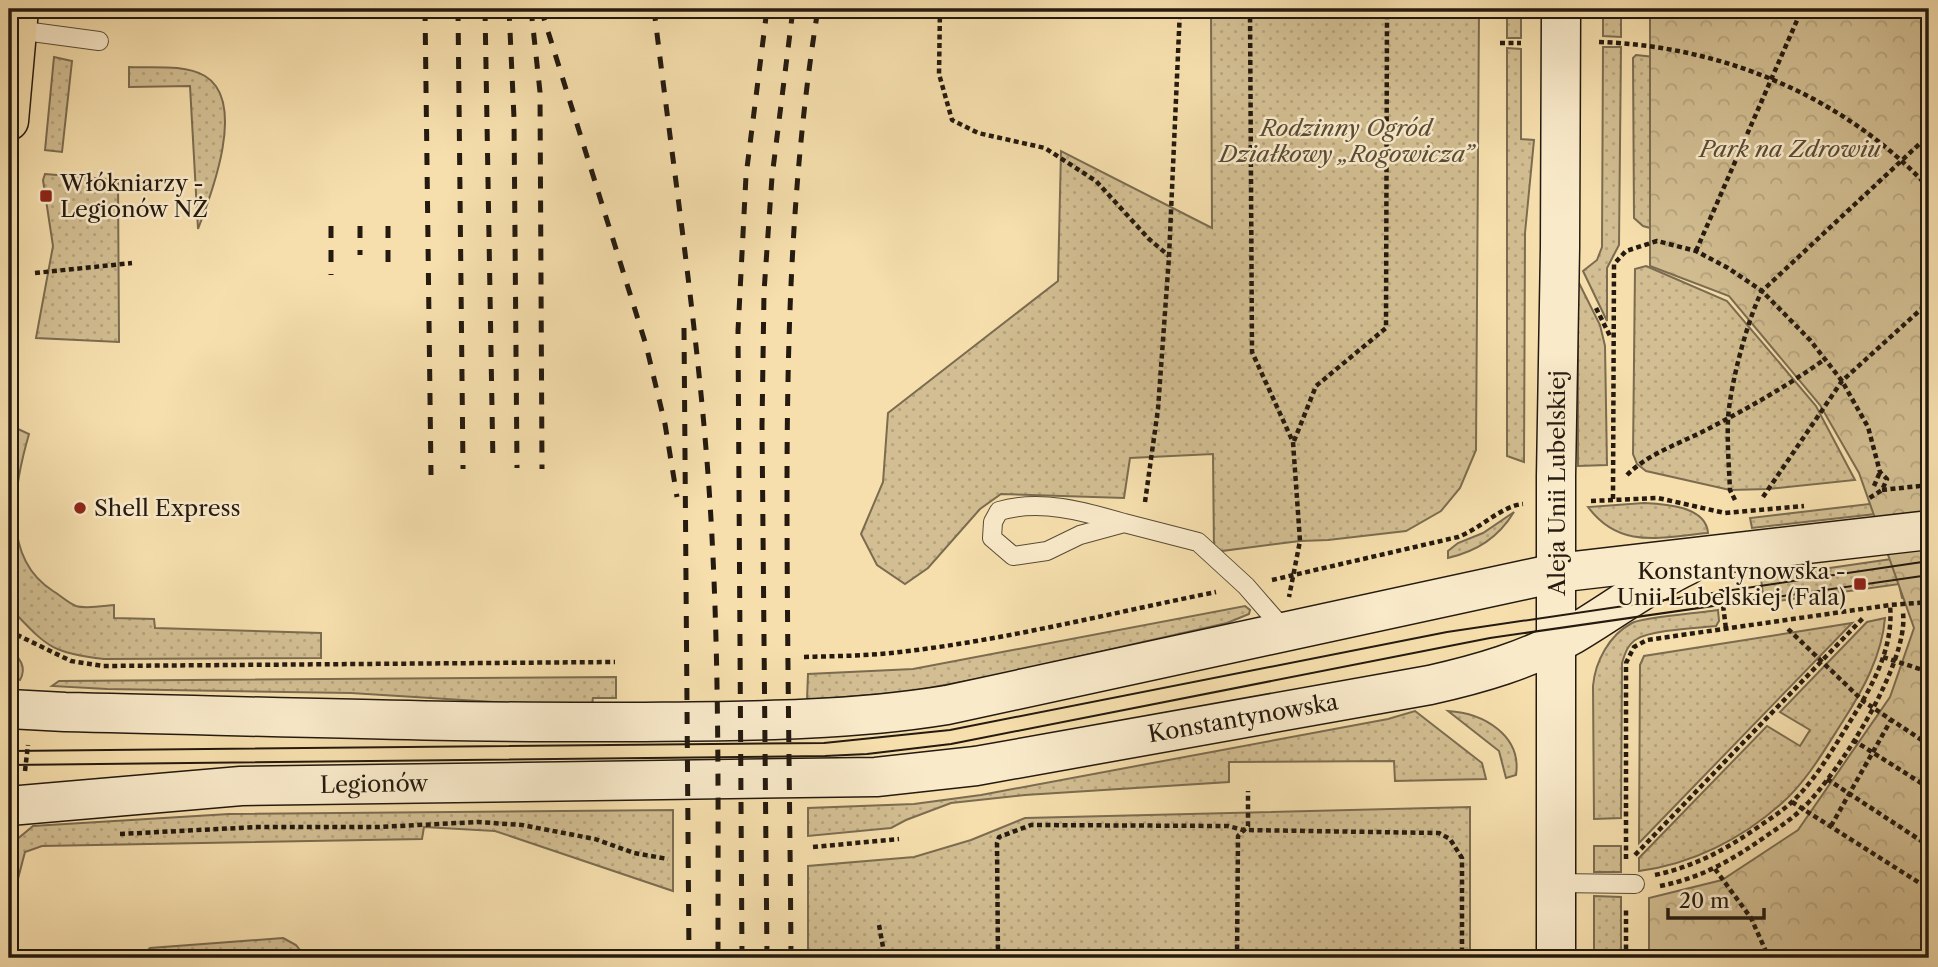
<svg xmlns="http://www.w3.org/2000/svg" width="1938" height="967" viewBox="0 0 1938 967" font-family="'Libre Caslon Text',serif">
<defs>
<pattern id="grass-dots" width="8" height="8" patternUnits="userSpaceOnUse" patternTransform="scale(1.75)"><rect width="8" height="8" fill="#d2be92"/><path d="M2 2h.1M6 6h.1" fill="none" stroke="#b4a37d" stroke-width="1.8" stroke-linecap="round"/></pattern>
<pattern id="park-crowns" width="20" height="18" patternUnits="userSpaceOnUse" patternTransform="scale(1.75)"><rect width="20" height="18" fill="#d2be92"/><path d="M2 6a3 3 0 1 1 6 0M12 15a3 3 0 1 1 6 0" fill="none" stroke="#b4a37d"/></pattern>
</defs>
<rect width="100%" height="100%" fill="#f6dfad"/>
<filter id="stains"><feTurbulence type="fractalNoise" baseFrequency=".00286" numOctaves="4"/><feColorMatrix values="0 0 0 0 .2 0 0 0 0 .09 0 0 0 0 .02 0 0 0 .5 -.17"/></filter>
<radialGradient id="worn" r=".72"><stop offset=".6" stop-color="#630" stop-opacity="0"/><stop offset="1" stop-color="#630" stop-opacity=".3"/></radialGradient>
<!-- grass -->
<g fill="url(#grass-dots)" stroke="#7b6c50" stroke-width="2">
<polygon points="1211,9 1479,9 1476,450 1460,488 1441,511 1406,531 1328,540 1300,541 1214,552 1213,454 1130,458 1124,498 1001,494 980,509 928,568 905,584 877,565 861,534 883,482 888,413 1058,281 1061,151 1212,228"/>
<rect x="1507" y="9" width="14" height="29"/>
<polygon points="1603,9 1621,9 1621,37 1603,36"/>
<polygon points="1603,47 1621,47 1619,245 1607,268 1607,321 1583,271 1597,260 1602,247"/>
<polygon points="1507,48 1521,49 1521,139 1534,140 1525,233 1524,462 1507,456"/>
<polygon points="1636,55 1673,59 1683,237 1643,226 1634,218 1633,58"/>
<polygon points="54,57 72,61 62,152 45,150"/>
<path d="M129,67C152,68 184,64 205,76C247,101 212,193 198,229L190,86L129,87Z"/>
<polygon points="45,174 118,180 119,342 36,338 53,246 43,180"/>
<polygon points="1646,266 1727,301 1816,406 1855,480 1768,489 1730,490 1646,471 1637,464 1633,454 1635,269"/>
<polygon points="1578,281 1600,325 1605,346 1607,465 1578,466"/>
<path d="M18,429L29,434C14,486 0,557 53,591C60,595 68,603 76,606C86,609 103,606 114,605V618L154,619L155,628L321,633V658L104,659C49,653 46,645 9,607V476Z"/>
<polygon points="1929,497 1929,508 1752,528 1750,518"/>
<path d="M1644,503C1665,504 1706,506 1708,533C1661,537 1620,550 1588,507Z"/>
<path d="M1514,512C1498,538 1477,551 1448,558V551L1458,543L1483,533Z"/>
<polygon points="1926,554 1911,600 1902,598 1899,584 1764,603 1761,578"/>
<polygon points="1245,606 1250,610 1249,614 1227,623 988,677 907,692 807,700 808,674 913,669"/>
<path d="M1718,610L1719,621L1716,626C1697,628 1651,630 1637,639C1628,644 1625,653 1622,663L1621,818L1594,819L1593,686C1595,662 1609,635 1632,623C1643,617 1701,613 1718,610Z"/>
<path d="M1885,618C1882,655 1863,690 1843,721C1825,749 1807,781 1782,803C1742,839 1692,864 1639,871V858L1767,726L1800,746L1810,730L1780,712L1867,622Z"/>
<polygon points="1852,623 1639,843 1640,665 1644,656"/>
<path d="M9,647C18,657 28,666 20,680L9,674Z"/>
<polygon points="616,677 616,698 593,698 592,704 526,704 351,693 107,689 52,686 59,681"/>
<polygon points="1415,711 1482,763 1486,779 1395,781 1394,761 1229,762 1229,782 1025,795 951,803 906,820 891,828 808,836 808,808 914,804 981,795 1388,719"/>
<path d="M1448,711C1483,713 1522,735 1516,775L1506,778L1499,751Z"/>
<polygon points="1470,807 1470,958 808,958 808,866 914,857 971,840 1025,818"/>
<polygon points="673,810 673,891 495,831 424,827 422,839 42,846 25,852 9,913 9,846 33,826 229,814"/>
<rect x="1594" y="846" width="27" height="26"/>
<polygon points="1594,896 1621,897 1621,958 1594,958"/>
<polygon points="283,938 296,945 306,958 139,958 150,948"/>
<polygon points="334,952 407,953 408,958 334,958"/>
</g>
<!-- park -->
<polygon fill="url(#park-crowns)" stroke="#7b6c50" stroke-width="2" points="1650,9 1929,9 1929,958 1649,958 1649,898 1722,880 1798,830 1890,697 1914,628 1859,473 1820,405 1729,296 1650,266"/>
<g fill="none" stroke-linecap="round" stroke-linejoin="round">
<defs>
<g id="lane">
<polyline points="17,30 99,41"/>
<path d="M1124,523C1083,511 1040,499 999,511L993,522L992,538L1013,556L1047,551L1080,535L1124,523L1198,542L1246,586L1286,632"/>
<polyline points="1556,883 1635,884"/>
</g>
<g id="secondary">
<path d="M9,709L65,712C253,716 442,723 631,722C737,721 842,722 947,705L1556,573L1929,530"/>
<path d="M9,806L241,786L876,777L976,766L1430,685C1479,674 1528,660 1572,635C1611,612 1646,585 1688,565"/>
<polyline points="1556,958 1556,476 1560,248 1561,9"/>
</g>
<polyline id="primary" points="9,121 19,9"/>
</defs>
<!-- lane casing -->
<use href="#lane" stroke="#584b36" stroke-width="20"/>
<!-- secondary casing -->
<use href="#secondary" stroke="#241a0f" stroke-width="41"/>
<!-- primary casing -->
<use href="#primary" stroke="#241a0f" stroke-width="41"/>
<!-- path -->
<g stroke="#241a0f" stroke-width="4.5" stroke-dasharray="5 3.5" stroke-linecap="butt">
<polyline points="940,9 939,74 952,120 978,133 1045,148 1096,181 1149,239 1169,256"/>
<polyline points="1250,9 1252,352 1293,442 1300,541 1289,597"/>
<path d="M1599,42C1723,46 1845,97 1929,188"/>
<polyline points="1500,43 1521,43"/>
<polyline points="1696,251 1802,9"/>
<polyline points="35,273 132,263"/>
<polyline points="1596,308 1611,338"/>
<polyline points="1294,441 1316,386 1386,328 1387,9"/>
<path d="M1627,475C1648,454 1676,445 1702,432C1745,410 1786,387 1825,359"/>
<polyline points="1874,486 1880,472"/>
<polyline points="1882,490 1929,485"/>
<polyline points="1763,497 1842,381 1929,302"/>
<polyline points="1613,499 1614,264 1626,251 1657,241 1696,251 1728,268 1762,291 1810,340 1842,381 1868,427 1880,472 1887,479 1882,490 1868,499"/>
<path d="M1735,500L1730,490C1729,467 1727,442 1728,419C1730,386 1747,320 1762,291L1929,135"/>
<polyline points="1591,501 1658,498 1725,513 1804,506"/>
<polyline points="1145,502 1158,409 1169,257 1180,9"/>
<path d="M1272,580L1458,537C1480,529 1501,506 1523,504"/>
<polyline points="1721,589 1726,629"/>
<polyline points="1788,629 1863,701 1929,745"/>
<polyline points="9,631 71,661 103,666 615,662"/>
<path d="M804,657C836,656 868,656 900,652C1006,640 1111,613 1216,592"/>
<polyline points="1883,657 1929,672"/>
<polyline points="1853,740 1929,788"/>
<polyline points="25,771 28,745"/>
<polyline points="1827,779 1929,846"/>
<polyline points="1792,802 1929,889"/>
<polyline points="1831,826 1891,720"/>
<polyline points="120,834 258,827 379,827 478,822 522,825 595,839 634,853 668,859"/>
<polyline points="813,847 899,839"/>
<polyline points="1635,855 1864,617"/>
<polyline points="1626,859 1626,663 1634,647 1647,640 1890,605 1929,602"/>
<polyline points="1715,869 1751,918 1769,958"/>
<path d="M1655,875C1696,866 1727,849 1761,825C1773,817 1785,809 1795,799C1818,776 1834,747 1851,720C1873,685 1894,647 1890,605"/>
<path d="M1660,886C1702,878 1734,859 1769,834C1781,826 1793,818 1803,808C1839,773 1909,663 1903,613"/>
<polyline points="879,925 885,958"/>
<polyline points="998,958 997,843 999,837 1031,825 1228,826 1243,830 1439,833 1450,839 1462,858 1462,958"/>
<polyline points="1237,958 1238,836 1248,826 1248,791"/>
<polyline points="1626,958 1626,907"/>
</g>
<!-- lane -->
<use href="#lane" stroke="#f9eaca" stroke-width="18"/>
<!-- secondary -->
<use href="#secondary" stroke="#f9eaca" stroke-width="38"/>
<!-- primary -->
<use href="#primary" stroke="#f6dfad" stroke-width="38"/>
<!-- tram -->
<g stroke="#241a0f" stroke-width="2">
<polyline points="9,751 824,743 950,730 1447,632 1929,561"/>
<polyline points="9,765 825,756 867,754 951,744 1490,638 1929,575"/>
</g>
<!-- rail -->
<g stroke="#241a0f" stroke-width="5" stroke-dasharray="12 12" stroke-linecap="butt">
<polyline points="425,9 431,475"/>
<polyline points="458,9 463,469"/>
<polyline points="485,9 493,465"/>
<polyline points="509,9 514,118 517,468"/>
<polyline points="531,9 540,92 542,469"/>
<polyline points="541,9 646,345 665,424 677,497"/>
<path d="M654,9C672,159 695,310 707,461C720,626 718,793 718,958"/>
<polyline points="331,226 331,275"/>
<polyline points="360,226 360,255"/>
<polyline points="388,226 388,273"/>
<polyline points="684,328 689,958"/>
<polyline points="742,958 738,331 746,176 767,9"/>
<polyline points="767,958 762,426 764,292 772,177 793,9"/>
<path d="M791,958C790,803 787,648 787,493C787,331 792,169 818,9"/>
</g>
</g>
<!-- markers -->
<g fill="#8f2418" stroke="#f9eaca" stroke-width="2.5">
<rect x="39" y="189" width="14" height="14" rx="3.5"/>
<circle cx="80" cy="508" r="7"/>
<rect x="1853" y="577" width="14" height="14" rx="3.5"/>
</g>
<g text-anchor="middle" stroke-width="5" stroke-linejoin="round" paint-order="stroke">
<!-- park labels -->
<g font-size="23" font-style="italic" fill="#584b36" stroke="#f9eaca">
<text x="1346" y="136">Rodzinny Ogród<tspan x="1346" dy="26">Działkowy „Rogowicza”</tspan></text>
<text x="1790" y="157">Park na Zdrowiu</text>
</g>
<!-- poi labels -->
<g font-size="23" fill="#241a0f" stroke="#f9eaca" text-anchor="start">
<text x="60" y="191">Włókniarzy -<tspan x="60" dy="26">Legionów NŻ</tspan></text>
<text x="94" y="516">Shell Express</text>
<text x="1846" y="579" text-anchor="end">Konstantynowska -<tspan x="1846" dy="26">Unii Lubelskiej (Fala)</tspan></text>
</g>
<!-- street labels -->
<g font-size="23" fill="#241a0f" stroke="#f9eaca">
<text transform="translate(1557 483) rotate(-90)" y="8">Aleja Unii Lubelskiej</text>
<text transform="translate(1243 718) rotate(-10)" y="8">Konstantynowska</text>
<text transform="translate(374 784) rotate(-1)" y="8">Legionów</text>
</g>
</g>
<!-- margin -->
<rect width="1938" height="967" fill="none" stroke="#f6dfad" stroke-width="35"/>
<rect x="10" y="10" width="1917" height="946" fill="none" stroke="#241a0f" stroke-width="3.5"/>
<rect x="18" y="18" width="1903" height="932" fill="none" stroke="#241a0f" stroke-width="2"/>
<!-- scale -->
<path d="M1668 908v10h96v-10" fill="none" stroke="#241a0f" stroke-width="3.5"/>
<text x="1679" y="908" font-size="21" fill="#241a0f" stroke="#f9eaca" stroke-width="5" paint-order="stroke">20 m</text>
<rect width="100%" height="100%" filter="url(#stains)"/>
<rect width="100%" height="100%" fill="url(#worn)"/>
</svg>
